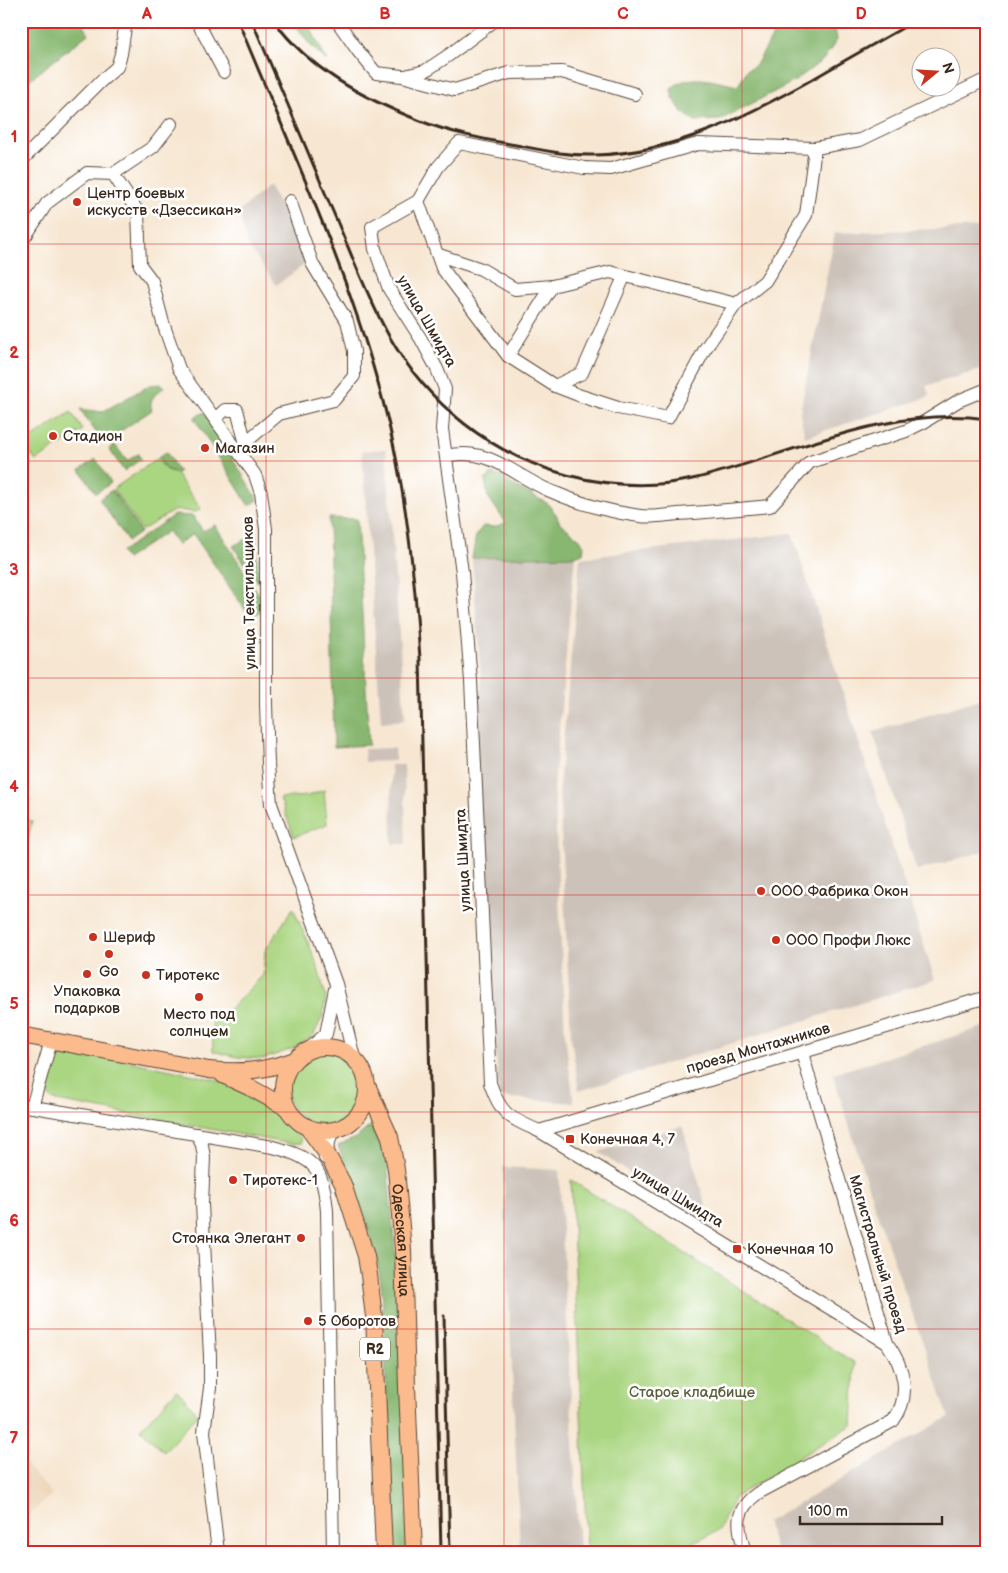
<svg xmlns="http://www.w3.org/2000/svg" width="1008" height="1573" viewBox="0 0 1008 1573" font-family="'Balsamiq Sans',sans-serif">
<rect width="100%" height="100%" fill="#fff"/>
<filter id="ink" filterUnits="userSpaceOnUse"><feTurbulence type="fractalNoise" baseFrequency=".02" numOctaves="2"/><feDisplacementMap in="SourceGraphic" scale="10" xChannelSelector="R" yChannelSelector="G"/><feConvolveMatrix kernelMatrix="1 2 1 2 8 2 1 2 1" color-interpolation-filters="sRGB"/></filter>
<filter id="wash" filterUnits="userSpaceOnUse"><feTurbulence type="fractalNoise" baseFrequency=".0096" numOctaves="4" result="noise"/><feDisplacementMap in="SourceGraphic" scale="20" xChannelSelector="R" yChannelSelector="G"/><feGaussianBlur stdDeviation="1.12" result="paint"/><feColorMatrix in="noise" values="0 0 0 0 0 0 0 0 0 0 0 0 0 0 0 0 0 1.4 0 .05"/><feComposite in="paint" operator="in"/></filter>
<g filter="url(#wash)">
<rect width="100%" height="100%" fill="#f7e7d2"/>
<!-- built -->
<polygon fill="#edd7bb" points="21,1459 52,1494 21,1522"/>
<!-- industrial -->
<g fill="#ccc2b9">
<polygon points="269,185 310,261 276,285 247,244 239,212"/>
<polygon points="987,227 987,368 926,386 929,395 928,397 805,437 800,413 835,233"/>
<polygon points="386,449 405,720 381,722 362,451"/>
<polygon points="792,533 935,980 579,1091 571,1037 559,788 580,558"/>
<polygon points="575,556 554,786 565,1036 574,1103 499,1097 472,698 482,689 472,558"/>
<polygon points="987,697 987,850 917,871 873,732"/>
<polygon points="394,748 395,761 365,762 364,749"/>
<polygon points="391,765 404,765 406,844 392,844"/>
<polygon points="987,1026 987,1552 776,1552 767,1522 949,1417 873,1202 833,1074"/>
<polygon points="682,1126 712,1226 598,1152"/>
<polygon points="503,1167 559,1170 579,1552 522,1552 520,1550"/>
</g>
<!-- green -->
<g fill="#aad682" stroke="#728050">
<polygon points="71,412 83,430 36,461 24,443"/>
<polygon points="157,459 165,469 176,474 201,509 196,512 175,510 142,530 113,489"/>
<polygon points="324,790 327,824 294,837 280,798 308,796"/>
<polygon points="21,818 32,821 21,872"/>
<polygon points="293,908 315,959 326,996 323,1016 313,1036 292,1049 263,1059 237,1057 213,1051 212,1018 230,1009 263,975 265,951"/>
<circle cx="324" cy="1089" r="37"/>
<polygon points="63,1053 100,1055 218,1080 256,1098 281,1115 300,1137 302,1143 292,1144 57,1101 50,1098 48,1091 49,1080 56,1056"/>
<polygon points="571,1180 855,1363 852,1425 735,1497 719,1530 671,1552 587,1552"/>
<polygon points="177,1390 198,1414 164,1452 140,1429"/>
</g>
<!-- forest -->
<g fill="#87b770" stroke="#617047">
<polygon points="30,21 82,21 88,34 28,81 21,81 21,36"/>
<polygon points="293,21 307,21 327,61 309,44"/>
<path d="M818,27L835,28L837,40L824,59L795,81L720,120L695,121L682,112L673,98L671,89C689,71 716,82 738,86L747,70L756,65L774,34H806Z"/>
<path d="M162,384L164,387C156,394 148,399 152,410L103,443L80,409L102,412L150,385Z"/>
<polygon points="204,412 258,500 249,506 194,418"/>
<polygon points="115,445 127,461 138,454 141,459 124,471 109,449"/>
<polygon points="166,452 179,472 177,473 166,469 158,458"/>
<polygon points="96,459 111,483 96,493 80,470"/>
<polygon points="492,474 503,477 511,484 547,503 556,514 560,523 580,539 584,546 583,553 575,556 472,558 476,535 483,526 494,527 506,523 488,497 485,480"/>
<polygon points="112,490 141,532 128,541 99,499"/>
<polygon points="174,515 193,516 203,531 215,525 267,607 251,618 193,534 177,545 168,531 126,559 121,552"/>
<polygon points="329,518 357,519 369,745 334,747"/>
<polygon points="256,534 258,583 233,546"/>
<polygon points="375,1122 385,1138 394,1238 405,1401 407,1552 391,1552 384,1325 382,1292 378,1265 370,1235 338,1146 357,1137"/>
</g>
</g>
<g filter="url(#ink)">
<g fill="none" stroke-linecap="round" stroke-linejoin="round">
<defs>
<g id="minor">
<polyline points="197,21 224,72"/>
<polyline points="337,21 358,51 376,73 402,76 455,90 509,73 562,72 635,94"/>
<polyline points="405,76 425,71 449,55 494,21"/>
<polyline points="21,161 101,81 117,67 121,54 126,21"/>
<polyline points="113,174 153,147 171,124"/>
<polyline points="418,201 442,268 508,356 555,386 581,396 618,408 668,418 705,349 736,304 765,281 806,215 815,148"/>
<polyline points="21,243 47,203 87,173 113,174 138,212 140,265 152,281 163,323 179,369 255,475 261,493 266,529 266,704 268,764 271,804 336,984 354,1058"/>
<polyline points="439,255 481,269 515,289 552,286 610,272 736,304"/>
<polyline points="508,356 552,286"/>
<polyline points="555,386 582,373 624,277"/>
<polyline points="215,419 225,410 237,410 247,448"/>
<polyline points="246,442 279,414 334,400 354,376 354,351 347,321 313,265 290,201"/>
<path d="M446,456C488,446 512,474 548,490C577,503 609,512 640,516C652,518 666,515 678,514C709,512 739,509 770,506L810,462L906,431L924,422L958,401L987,389"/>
<polyline points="306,1051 326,1034 335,989"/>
<path d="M21,1105L273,1147C316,1158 323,1169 327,1211L333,1552"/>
<polyline points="32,1107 51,1041"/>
<path d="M539,1131C688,1085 838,1043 987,997"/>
<polyline points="197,1134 202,1145 204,1157 202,1204 210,1356 210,1388 204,1432 218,1552"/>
<polyline points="325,1158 332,1131"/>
<path d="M887,1343L539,1131C508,1117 501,1115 490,1083L471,681L462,572L442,429L445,389L437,369L421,339L389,289L375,249L372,227L418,201L438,167L459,143L584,168L611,169L698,144L815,148L860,140L987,79"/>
<path d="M745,1552C737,1526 734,1510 758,1493L893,1421C912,1396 904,1367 887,1343L802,1053"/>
</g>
<g id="major">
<path d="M21,1035L209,1070C240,1073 263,1071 292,1061"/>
<circle cx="325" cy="1089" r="42"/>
<polyline points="223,1075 251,1088 287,1108"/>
<path id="s1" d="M367,1085L390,1137L396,1169L403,1250L407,1387L414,1552"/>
<polyline points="308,1128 327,1154 343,1184 366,1256 369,1275 374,1317 384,1552"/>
</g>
</defs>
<!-- minor casing -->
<use href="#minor" stroke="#574639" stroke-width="14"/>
<!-- major casing -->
<use href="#major" stroke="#574639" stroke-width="18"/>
<!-- minor -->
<use href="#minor" stroke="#fff" stroke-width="12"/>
<!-- major -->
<use href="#major" stroke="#fbbb8c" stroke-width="16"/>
<!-- rail -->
<g stroke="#3b2a1e" stroke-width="3">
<path d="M238,21C287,140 342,256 377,380C404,471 414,565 420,659L441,1552"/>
<path d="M252,21C279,83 305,145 331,207C350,250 366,295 389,336C428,404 491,455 567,475C609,486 655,488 697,478C793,454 886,405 987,419"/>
<path d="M274,21C310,70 363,98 418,120C450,133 483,139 516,145C542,150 568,156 595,155C675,153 745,117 813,79C847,59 881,40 915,21"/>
<polyline points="444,1316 450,1552"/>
</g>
</g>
</g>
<!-- grid -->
<path fill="none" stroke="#d62828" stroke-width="1" stroke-opacity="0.55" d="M266,21V1552M504,21V1552M742,21V1552M21,244H987M21,461H987M21,678H987M21,895H987M21,1112H987M21,1329H987"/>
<!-- markers -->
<g fill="#c8321e" stroke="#fff" stroke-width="2">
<circle cx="77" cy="202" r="5"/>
<circle cx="53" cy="436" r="5"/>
<circle cx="205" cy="448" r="5"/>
<circle cx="761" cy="891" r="5"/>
<circle cx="93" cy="937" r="5"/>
<circle cx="776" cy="940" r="5"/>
<circle cx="109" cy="954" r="5"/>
<circle cx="87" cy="974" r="5"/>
<circle cx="146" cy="975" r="5"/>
<circle cx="199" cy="997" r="5"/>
<rect x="565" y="1134" width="10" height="10" rx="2.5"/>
<circle cx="233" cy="1180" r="5"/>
<circle cx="301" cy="1238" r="5"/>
<rect x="732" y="1244" width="10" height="10" rx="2.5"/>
<circle cx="308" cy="1321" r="5"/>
</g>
<g text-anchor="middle" stroke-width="5" stroke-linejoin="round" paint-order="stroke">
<!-- shield labels -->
<rect fill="#fff" stroke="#766a62" stroke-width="1" x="360" y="1337.5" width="30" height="23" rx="4"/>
<g font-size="14" font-weight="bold" fill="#3b2a1e">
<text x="375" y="1354">R2</text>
</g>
<!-- poi labels -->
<g font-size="15" fill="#3b2a1e" stroke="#fff" text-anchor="start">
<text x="87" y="198">Центр боевых<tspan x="87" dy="17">искусств «Дзессикан»</tspan></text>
<text x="63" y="441">Стадион</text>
<text x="215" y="453">Магазин</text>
<text x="771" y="896">ООО Фабрика Окон</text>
<text x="103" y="942">Шериф</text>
<text x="786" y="945">ООО Профи Люкс</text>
<text x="109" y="976" text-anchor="middle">Go</text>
<text x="156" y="980">Тиротекс</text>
<text x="87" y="996" text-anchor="middle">Упаковка<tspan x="87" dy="17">подарков</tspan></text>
<text x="199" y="1019" text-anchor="middle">Место под<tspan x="199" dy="17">солнцем</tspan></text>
<text x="580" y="1144">Конечная 4, 7</text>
<text x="243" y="1185">Тиротекс-1</text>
<text x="291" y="1243" text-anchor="end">Стоянка Элегант</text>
<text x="747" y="1254">Конечная 10</text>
<text x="318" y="1326">5 Оборотов</text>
</g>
<!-- street labels -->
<g font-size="15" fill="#3b2a1e" stroke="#fff">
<text transform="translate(427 321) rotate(60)" y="5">улица Шмидта</text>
<text transform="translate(249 593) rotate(-91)" y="5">улица Текстильщиков</text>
<text transform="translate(463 860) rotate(-93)" y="5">улица Шмидта</text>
<text transform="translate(758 1048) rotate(-16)" y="5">проезд Монтажников</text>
<text transform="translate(678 1197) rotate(31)" y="5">улица Шмидта</text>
<text dy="5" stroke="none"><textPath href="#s1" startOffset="161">Одесская улица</textPath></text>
<text transform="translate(878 1254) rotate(73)" y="5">Магистральный проезд</text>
</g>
<!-- park labels -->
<g font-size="15" fill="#5c5e3c" stroke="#fff">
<text x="692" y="1397">Старое кладбище</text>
</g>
</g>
<!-- margin -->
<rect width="1008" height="1573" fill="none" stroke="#fff" stroke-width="55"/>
<!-- north arrow -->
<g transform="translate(936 72) rotate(72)"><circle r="24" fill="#ffffff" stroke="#b1aaa5"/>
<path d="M0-4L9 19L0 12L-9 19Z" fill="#c8321e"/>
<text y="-8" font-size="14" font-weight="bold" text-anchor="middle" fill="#3b2a1e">N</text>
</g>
<!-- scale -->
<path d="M800 1516v8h142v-8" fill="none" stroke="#3b2a1e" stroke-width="2.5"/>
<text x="808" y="1516" font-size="15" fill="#3b2a1e" stroke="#ffffff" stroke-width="4" paint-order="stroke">100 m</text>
<rect x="28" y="28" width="952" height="1518" fill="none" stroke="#d62828" stroke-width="2"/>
<g font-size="16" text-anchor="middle" font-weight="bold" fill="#d62828">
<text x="147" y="19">A</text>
<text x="385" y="19">B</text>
<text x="623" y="19">C</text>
<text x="861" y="19">D</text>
<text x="14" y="142">1</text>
<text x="14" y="358">2</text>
<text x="14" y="575">3</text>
<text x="14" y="792">4</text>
<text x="14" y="1009">5</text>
<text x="14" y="1226">6</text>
<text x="14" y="1443">7</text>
</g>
</svg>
